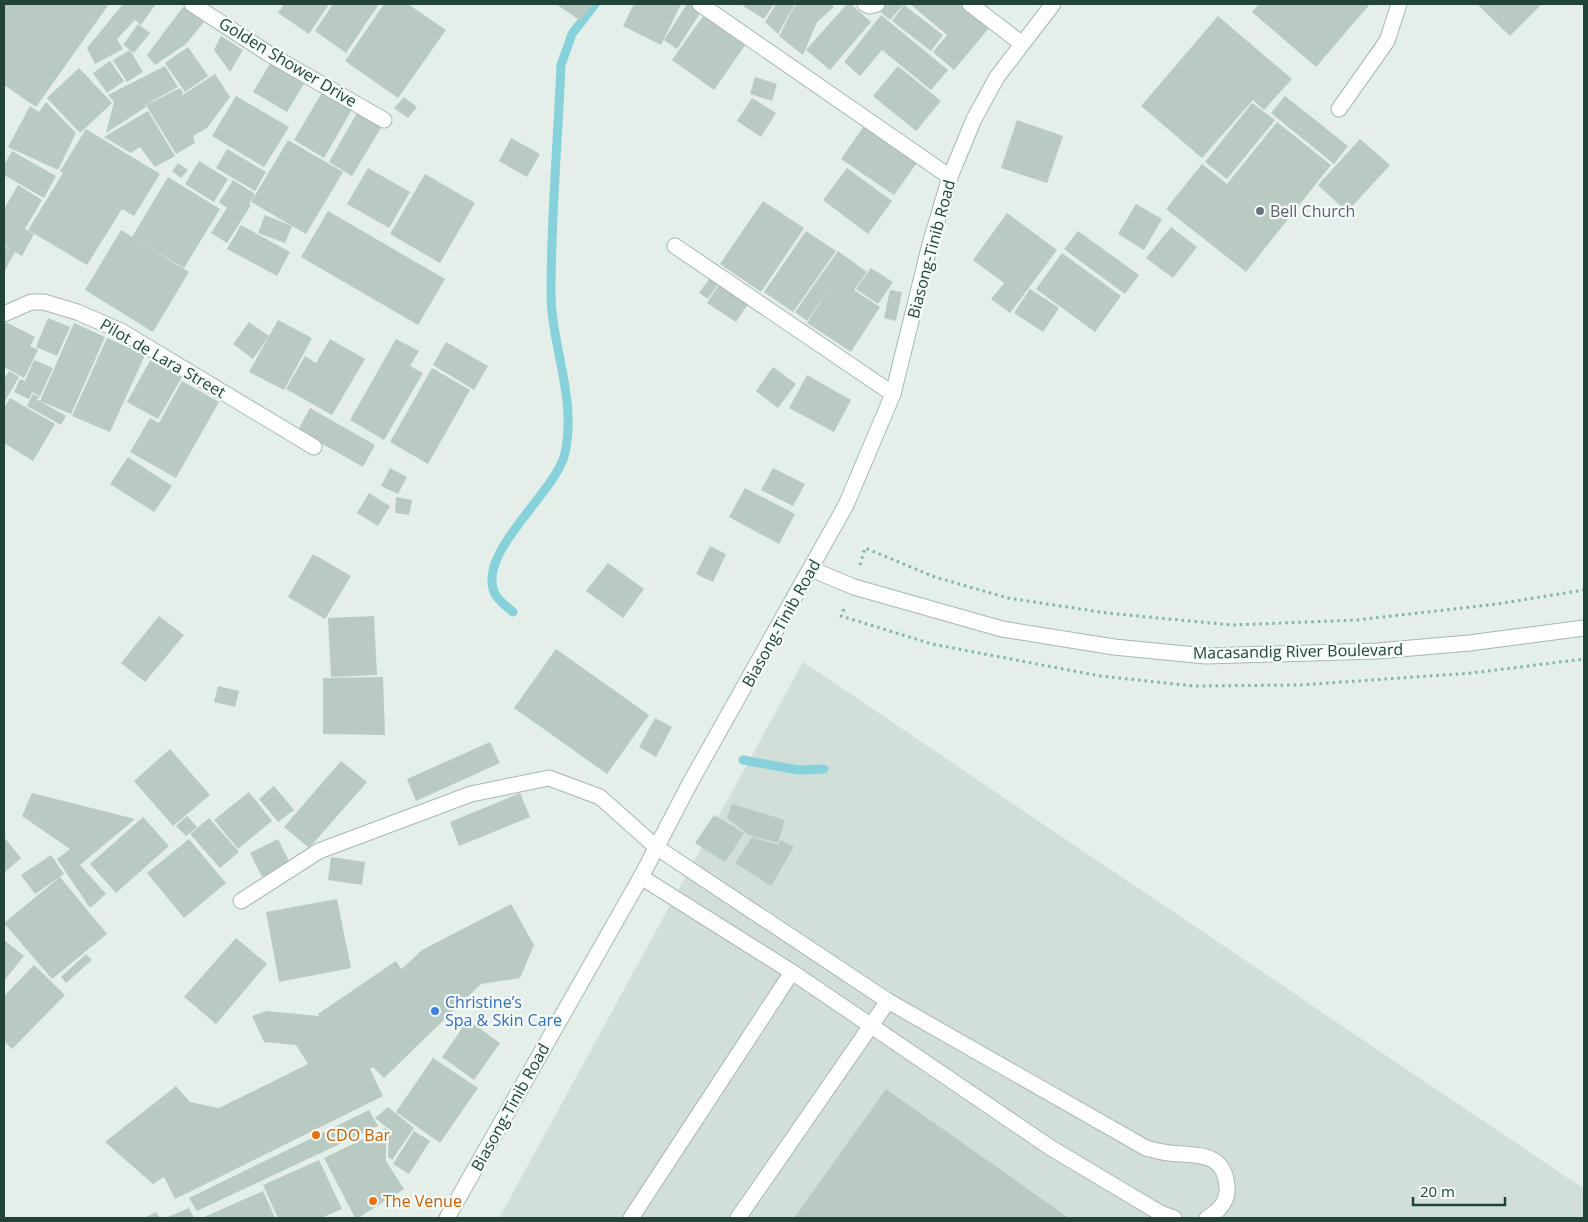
<svg xmlns="http://www.w3.org/2000/svg" width="1588" height="1222" viewBox="0 0 1588 1222" font-family="'Open Sans',sans-serif">
<rect width="100%" height="100%" fill="#e4efe9"/>
<!-- built -->
<polygon fill="#d2dfd8" points="803,662 1584,1189 1584,1218 499,1218"/>
<g fill="none" stroke-linecap="round" stroke-linejoin="round">
<!-- stream -->
<g stroke="#86d1da" stroke-width="9">
<path d="M513,612C507,607 499,601 495,594C475,553 556,493 565,453C577,398 551,346 551,292C551,216 558,140 561,65L572,34L595,4"/>
<polyline points="743,760 798,770 824,769"/>
</g>
</g>
<!-- building -->
<g fill="#b9cac2">
<polygon points="4,4 109,4 36,107 4,85"/>
<polygon points="123,4 156,4 141,25 135,20 117,39 123,49 95,64 87,48"/>
<polygon points="284,4 329,4 309,34 278,13"/>
<polygon points="333,4 379,4 346,53 315,31"/>
<polygon points="384,4 408,4 446,30 398,98 345,61"/>
<polygon points="556,4 592,4 581,21"/>
<polygon points="634,4 681,4 661,45 623,26"/>
<polygon points="687,4 693,4 702,10 677,49 664,40"/>
<polygon points="745,4 774,4 764,19 743,6"/>
<polygon points="776,4 795,4 778,34 765,22"/>
<polygon points="798,4 831,4 834,7 817,22 803,55 779,36 794,7"/>
<polygon points="847,4 851,4 871,22 830,70 806,50"/>
<polygon points="883,4 904,4 890,20 878,10"/>
<polygon points="910,4 959,4 989,28 954,70 933,52 947,35"/>
<polygon points="1259,4 1370,4 1316,67 1252,12"/>
<polygon points="1477,4 1542,4 1510,36"/>
<polygon points="711,5 753,34 714,90 672,60"/>
<polygon points="904,5 943,35 931,51 892,21"/>
<polygon points="183,7 204,22 186,44 155,65 147,55"/>
<polygon points="881,15 948,70 931,90 882,50 860,76 844,62"/>
<polygon points="1218,16 1292,79 1264,110 1253,100 1202,158 1141,106"/>
<polygon points="138,24 150,33 134,53 123,45"/>
<polygon points="221,36 243,50 230,72 214,50"/>
<polygon points="188,47 208,76 185,92 165,63"/>
<polygon points="130,50 143,72 127,82 113,60"/>
<polygon points="110,61 124,81 107,93 93,73"/>
<polygon points="271,62 305,82 287,112 253,92"/>
<polygon points="165,66 178,87 145,105 146,107 106,133 114,102 108,95"/>
<polygon points="898,66 941,101 916,131 873,96"/>
<polygon points="79,68 112,103 80,133 47,98"/>
<polygon points="215,74 230,97 207,128 193,136 195,143 176,154 146,105 180,88 183,93 181,96"/>
<polygon points="755,77 777,84 772,101 750,94"/>
<polygon points="324,89 354,106 324,158 294,140"/>
<polygon points="236,96 289,127 264,167 212,136"/>
<polygon points="1285,96 1348,146 1334,164 1271,113"/>
<polygon points="404,97 417,107 408,118 394,108"/>
<polygon points="752,98 776,113 761,137 737,121"/>
<polygon points="46,102 76,133 58,170 8,147 30,106 39,112"/>
<polygon points="1252,103 1275,120 1227,179 1205,162"/>
<polygon points="148,111 175,156 155,167 140,147 131,153 104,137"/>
<polygon points="357,113 382,126 352,176 329,162"/>
<polygon points="1017,120 1063,136 1047,183 1001,168"/>
<polygon points="1277,122 1331,165 1246,272 1166,209 1202,164 1227,184"/>
<polygon points="866,123 919,160 894,195 841,159"/>
<polygon points="86,129 160,174 134,216 122,209 87,265 28,230 63,173 60,171"/>
<polygon points="511,138 540,154 527,177 499,161"/>
<polygon points="1360,139 1390,165 1347,212 1318,185"/>
<polygon points="288,140 343,172 306,234 251,202"/>
<polygon points="227,149 266,172 255,191 216,168"/>
<polygon points="12,151 56,176 44,198 4,175 4,165"/>
<polygon points="199,161 228,179 214,202 185,184"/>
<polygon points="178,163 188,170 181,178 172,171"/>
<polygon points="368,168 410,192 389,228 347,204"/>
<polygon points="847,168 892,201 868,234 823,200"/>
<polygon points="425,174 475,203 440,263 390,234"/>
<polygon points="168,177 220,209 184,268 132,237"/>
<polygon points="233,180 255,194 249,204 251,205 227,243 211,233 227,208 219,202"/>
<polygon points="18,185 42,200 25,229 34,234 22,256 15,252 4,272 4,247 12,250 4,246 4,209"/>
<polygon points="763,201 804,228 761,292 720,264"/>
<polygon points="1136,204 1162,219 1144,250 1118,234"/>
<polygon points="328,211 445,279 418,325 301,257"/>
<polygon points="1007,213 1057,250 1010,313 991,299 1004,283 973,260"/>
<polygon points="265,215 292,226 285,243 258,233"/>
<polygon points="241,225 290,252 277,276 227,249"/>
<polygon points="1171,227 1197,247 1173,278 1146,258"/>
<polygon points="121,230 189,272 153,332 85,290"/>
<polygon points="806,231 836,251 793,312 764,292"/>
<polygon points="1078,231 1139,275 1125,294 1064,249"/>
<polygon points="838,251 867,272 854,290 880,307 851,352 807,323 829,289 807,321 795,312"/>
<polygon points="1062,253 1121,296 1095,332 1036,289"/>
<polygon points="871,268 893,282 878,304 856,289"/>
<polygon points="712,275 721,280 708,299 699,293"/>
<polygon points="723,279 752,298 736,322 707,303"/>
<polygon points="1030,289 1059,308 1043,332 1014,313"/>
<polygon points="890,290 902,292 896,321 884,318"/>
<polygon points="48,318 70,327 57,356 36,347"/>
<polygon points="278,320 312,338 284,390 249,372"/>
<polygon points="6,322 35,337 30,346 38,350 24,378 4,367 4,326"/>
<polygon points="249,322 269,336 253,359 233,344"/>
<polygon points="74,323 105,337 71,414 40,401"/>
<polygon points="107,338 145,355 110,432 72,416"/>
<polygon points="330,339 365,359 332,415 286,389 305,356 316,363"/>
<polygon points="396,339 419,351 410,366 423,373 384,440 350,420"/>
<polygon points="446,342 488,366 474,390 433,365"/>
<polygon points="152,357 183,375 158,419 127,402"/>
<polygon points="34,360 53,368 40,396 32,392 29,399 14,392 20,379 25,381"/>
<polygon points="773,367 796,384 778,408 756,391"/>
<polygon points="432,368 470,390 428,464 390,442"/>
<polygon points="9,371 19,377 4,403 4,379"/>
<polygon points="807,375 851,400 834,432 789,408"/>
<polygon points="182,381 219,402 176,478 130,452 150,418 159,423"/>
<polygon points="33,394 40,397 36,399 66,416 61,425 27,406"/>
<polygon points="10,398 55,424 33,461 4,443 4,408"/>
<polygon points="310,408 375,445 363,467 298,430"/>
<polygon points="128,457 172,486 154,512 110,484"/>
<polygon points="390,468 407,477 398,494 381,486"/>
<polygon points="773,468 805,484 793,506 761,490"/>
<polygon points="745,488 795,514 779,544 729,517"/>
<polygon points="369,493 390,506 378,526 357,513"/>
<polygon points="396,497 412,500 409,515 395,513"/>
<polygon points="710,546 726,554 713,582 696,574"/>
<polygon points="313,554 351,576 325,619 288,597"/>
<polygon points="608,563 644,589 623,618 586,591"/>
<polygon points="159,616 184,635 145,682 121,663"/>
<polygon points="374,616 377,675 331,677 328,618"/>
<polygon points="556,649 649,715 607,774 514,708"/>
<polygon points="383,677 385,735 323,734 323,678"/>
<polygon points="218,686 239,691 235,707 214,702"/>
<polygon points="655,718 672,727 656,757 639,747"/>
<polygon points="490,742 500,763 416,801 407,779"/>
<polygon points="170,749 210,795 173,826 134,781"/>
<polygon points="341,761 367,782 309,848 284,827"/>
<polygon points="274,786 294,810 278,822 259,799"/>
<polygon points="249,792 272,821 238,849 214,820"/>
<polygon points="32,793 135,819 80,865 106,894 90,908 57,859 70,849 22,816"/>
<polygon points="520,793 530,817 459,846 450,822"/>
<polygon points="732,804 785,820 778,843 749,835 727,818"/>
<polygon points="714,815 744,833 725,862 695,843"/>
<polygon points="187,816 197,827 186,836 176,826"/>
<polygon points="143,817 169,846 116,893 90,864"/>
<polygon points="209,818 239,852 220,868 190,834"/>
<polygon points="4,837 21,858 4,873"/>
<polygon points="752,837 778,845 781,840 794,847 771,886 735,863"/>
<polygon points="189,839 226,883 184,918 147,873"/>
<polygon points="278,839 290,863 262,877 250,853"/>
<polygon points="51,855 64,874 35,894 21,875"/>
<polygon points="331,857 365,862 362,885 328,880"/>
<polygon points="60,877 107,934 52,979 4,923"/>
<polygon points="337,899 351,968 279,982 266,912"/>
<polygon points="511,904 534,945 520,978 481,984 384,1078 373,1067 370,1069 383,1096 175,1199 164,1177 153,1184 105,1142 176,1086 190,1102 219,1108 308,1064 296,1045 264,1042 252,1016 267,1011 319,1016 318,1014 396,961 401,969 404,967 422,950"/>
<polygon points="236,938 267,964 216,1024 184,997"/>
<polygon points="4,940 24,956 4,981"/>
<polygon points="86,954 92,960 66,983 61,977"/>
<polygon points="34,965 65,995 12,1049 4,1041 4,996"/>
<polygon points="468,1020 500,1043 474,1080 442,1057"/>
<polygon points="433,1058 478,1088 440,1143 396,1112"/>
<polygon points="886,1089 1069,1218 794,1218"/>
<polygon points="388,1107 414,1128 392,1160 388,1157 389,1129 375,1118"/>
<polygon points="369,1110 378,1126 197,1211 189,1198"/>
<polygon points="386,1128 386,1161 404,1189 358,1218 355,1218 324,1158"/>
<polygon points="414,1131 430,1141 409,1174 393,1164"/>
<polygon points="319,1160 342,1209 321,1218 278,1218 263,1185"/>
<polygon points="263,1191 275,1218 202,1218"/>
<polygon points="189,1208 194,1218 165,1218"/>
<polygon points="156,1212 160,1218 144,1218"/>
</g>
<g fill="none" stroke-linecap="round" stroke-linejoin="round">
<defs>
<g id="minor">
<polyline points="192,4 269,54 384,120"/>
<polyline points="700,4 950,177"/>
<polyline points="865,4 870,6 877,4"/>
<polyline points="970,4 1021,43"/>
<polyline points="1339,109 1387,41 1399,4"/>
<polyline points="675,246 893,394"/>
<polyline points="4,314 31,302 44,302 77,312 121,331 314,447"/>
<polyline points="811,569 854,587 1002,629 1114,647 1206,656 1377,651 1469,643 1584,628"/>
<polyline points="641,877 792,972 1051,1148 1160,1213 1174,1218"/>
<path d="M241,901L319,851L471,794L549,778L600,797L656,847L888,1001L1146,1148C1153,1150 1161,1152 1169,1153C1196,1156 1225,1151 1227,1187C1228,1202 1219,1211 1207,1218"/>
<polyline points="447,1218 641,877 690,783 846,505 893,394 930,244 950,177 974,119 997,77 1053,4"/>
<polyline points="631,1218 792,972"/>
<polyline points="738,1218 888,1001"/>
</g>
</defs>
<!-- minor casing -->
<use href="#minor" stroke="#a6b8b0" stroke-width="17"/>
<!-- path -->
<g stroke="#81b6a3" stroke-width="3" stroke-dasharray="2.5 4" stroke-linecap="butt">
<polyline points="860,565 865,548 935,577 1008,598 1107,613 1232,625 1357,620 1497,604 1584,590"/>
<polyline points="844,609 841,616 932,644 1100,676 1194,686 1300,685 1472,673 1584,659"/>
</g>
<!-- minor -->
<use href="#minor" stroke="#fff" stroke-width="15"/>
</g>
<!-- markers -->
<circle fill="#6b7280" stroke="#f5fbf8" stroke-width="2" cx="1260" cy="211" r="5"/>
<circle fill="#3f7fe0" stroke="#f5fbf8" stroke-width="2" cx="435" cy="1011" r="5"/>
<g fill="#e8710a" stroke="#f5fbf8" stroke-width="2">
<circle cx="316" cy="1135" r="5"/>
<circle cx="373" cy="1201" r="5"/>
</g>
<g text-anchor="middle" stroke-width="4.5" stroke-linejoin="round" paint-order="stroke">
<!-- street labels -->
<g font-size="16" fill="#214338" stroke="#f5fbf8">
<text transform="translate(288 62) rotate(31)" y="6">Golden Shower Drive</text>
<text transform="translate(931 249) rotate(-75)" y="6">Biasong-Tinib Road</text>
<text transform="translate(163 358) rotate(30)" y="6">Pilot de Lara Street</text>
<text transform="translate(781 623) rotate(-61)" y="6">Biasong-Tinib Road</text>
<text transform="translate(1298 651) rotate(-1)" y="6">Macasandig River Boulevard</text>
<text transform="translate(510 1107) rotate(-61)" y="6">Biasong-Tinib Road</text>
</g>
<!-- worship labels -->
<g font-size="16" fill="#5b616d" stroke="#f5fbf8" text-anchor="start">
<text x="1270" y="217">Bell Church</text>
</g>
<!-- shop labels -->
<g font-size="16" fill="#366cbe" stroke="#f5fbf8" text-anchor="start">
<text x="445" y="1008">Christine’s<tspan x="445" dy="18">Spa &amp; Skin Care</tspan></text>
</g>
<!-- food labels -->
<g font-size="16" fill="#c56008" stroke="#f5fbf8" text-anchor="start">
<text x="326" y="1141">CDO Bar</text>
<text x="383" y="1207">The Venue</text>
</g>
</g>
<!-- border -->
<rect width="1588" height="1222" fill="none" stroke="#214338" stroke-width="10"/>
<!-- scale -->
<path d="M1413 1197v8h92v-8" fill="none" stroke="#214338" stroke-width="2.5"/>
<text x="1420" y="1197" font-size="15" fill="#214338" stroke="#f5fbf8" stroke-width="4" paint-order="stroke">20 m</text>
</svg>
